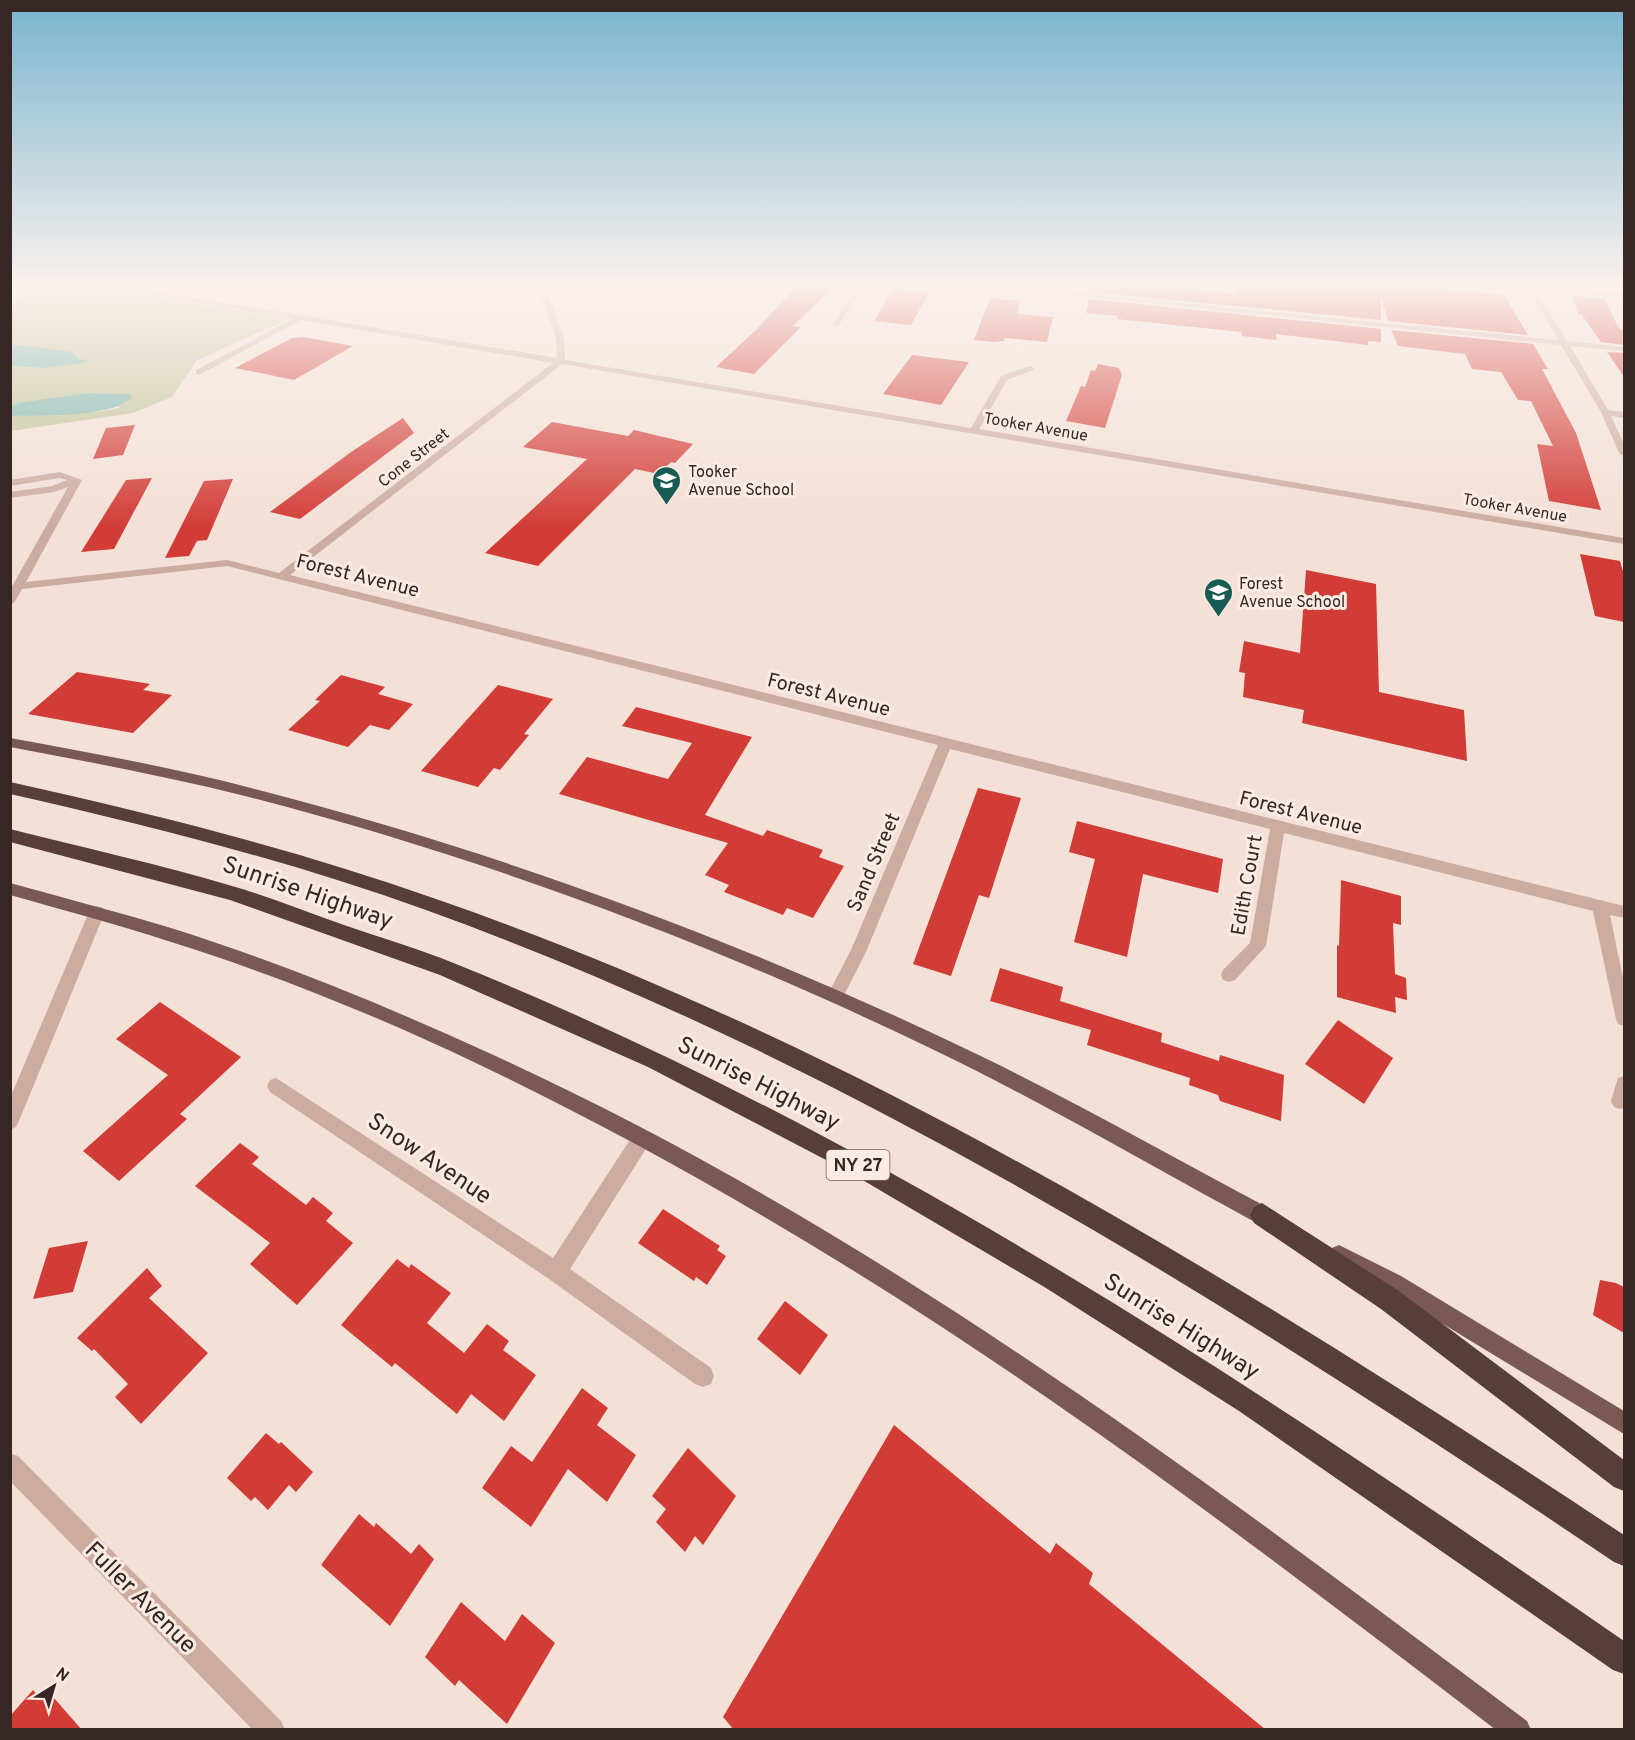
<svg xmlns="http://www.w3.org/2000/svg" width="1635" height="1740" viewBox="0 0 1635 1740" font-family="Overpass,sans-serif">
<rect width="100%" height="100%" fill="#f3e0d6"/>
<!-- green -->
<polygon fill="#bdc395" points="48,284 82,284 289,319 197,360 172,397 133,413 11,431 11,416 95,412 120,408 104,393 86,393 11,406 11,366 45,368 86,362 76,356 11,344 10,303"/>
<!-- water -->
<g fill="#73b3a9">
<polygon points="11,344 72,352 78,358 89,362 45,368 11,366"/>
<path d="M86,393L128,394L132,397C113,418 40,415 11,416V406L19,403Z"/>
</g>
<!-- building -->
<g fill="#d23c36">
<polygon points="799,284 830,284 826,289 831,290 793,326 801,327 754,374 716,367 756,330"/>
<polygon points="1092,284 1133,284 1236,294 1237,284 1381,284 1504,295 1528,335 1388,321 1381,297 1381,320 1090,292"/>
<polygon points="893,289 929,293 911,325 874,321"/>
<polygon points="1573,296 1605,299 1619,329 1624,330 1624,345 1601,342 1582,315 1578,315"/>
<polygon points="990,298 1020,301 1017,314 1053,317 1047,342 1005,338 1004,341 994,342 974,340"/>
<polygon points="1089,299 1381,329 1381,342 1368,341 1368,345 1276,334 1277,340 1242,336 1241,332 1117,319 1118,316 1086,313"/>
<polygon points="1391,330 1533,344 1548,369 1542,369 1576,433 1601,510 1549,501 1537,444 1553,446 1531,401 1518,400 1501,372 1472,369 1465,354 1398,346"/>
<polygon points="303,337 353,346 294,380 235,368 292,338"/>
<polygon points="1607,352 1624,353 1624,377"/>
<polygon points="912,355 969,362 941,405 883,394"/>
<polygon points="1098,364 1119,368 1122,375 1105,428 1066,421 1081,386 1085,387 1091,370 1095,371"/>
<polygon points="403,418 414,433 300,519 270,512 351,452"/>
<polygon points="552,422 628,436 634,430 693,444 675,463 671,462 659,474 635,469 538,566 485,553 587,459 523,447"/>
<polygon points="135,425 123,455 93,459 106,428"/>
<polygon points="152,478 114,549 81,552 126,480"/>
<polygon points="233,479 207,540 197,541 189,556 165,558 204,481"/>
<polygon points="1580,554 1620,561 1624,575 1624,622 1595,616"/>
<polygon points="1306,570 1376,584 1379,692 1464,710 1467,761 1302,723 1304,710 1243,697 1245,673 1239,672 1244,641 1300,653"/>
<polygon points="77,672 150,684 143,690 172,695 133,733 28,714"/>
<polygon points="341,675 385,687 378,694 413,704 389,730 370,725 348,747 288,730 320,701 315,700"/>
<polygon points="498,685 553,699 524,734 529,735 500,770 494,768 478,787 421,771"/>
<polygon points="636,707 752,737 705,815 763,836 767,830 823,850 819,857 844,866 813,918 787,908 783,915 724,892 729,885 705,875 728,843 559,794 587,757 668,779 692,743 622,726"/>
<polygon points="978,788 1021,798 989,898 979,895 951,976 913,964"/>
<polygon points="1077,821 1223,859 1218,893 1143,874 1127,957 1074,942 1095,859 1069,852"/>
<polygon points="1341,880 1401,896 1401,925 1393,923 1395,974 1406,978 1407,1000 1395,997 1396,1013 1337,997 1337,945 1339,946"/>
<polygon points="1000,968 1063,987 1060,1001 1162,1033 1161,1042 1219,1061 1220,1055 1284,1075 1281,1121 1220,1101 1218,1095 1189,1085 1190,1078 1087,1045 1091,1030 990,1001"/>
<polygon points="160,1002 241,1057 180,1114 187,1119 119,1181 83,1151 168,1075 116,1039"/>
<polygon points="1338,1020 1393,1058 1364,1104 1305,1064"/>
<polygon points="240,1143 259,1157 252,1164 306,1205 313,1197 333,1213 326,1221 353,1243 297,1305 250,1264 270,1243 195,1186"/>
<polygon points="663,1209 720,1246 717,1250 726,1256 707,1285 696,1277 694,1281 638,1243"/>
<polygon points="88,1241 73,1292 33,1299 49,1248"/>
<polygon points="397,1259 409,1268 411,1264 451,1293 427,1323 464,1353 487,1324 509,1341 503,1350 536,1375 504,1421 471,1394 457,1414 395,1363 392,1367 341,1325"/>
<polygon points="147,1268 162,1286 149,1298 208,1353 141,1424 115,1397 128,1384 94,1349 92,1351 77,1338"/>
<polygon points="1600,1280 1616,1283 1624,1287 1624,1333 1593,1315"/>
<polygon points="785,1301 828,1335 800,1375 757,1339"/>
<polygon points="582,1388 608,1408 597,1425 636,1455 607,1502 568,1469 531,1527 482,1488 511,1446 532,1462"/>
<polygon points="894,1425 1050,1554 1056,1543 1093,1573 1089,1584 1266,1730 734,1730 723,1717"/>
<polygon points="266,1433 279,1444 281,1442 313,1472 296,1492 289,1485 268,1510 255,1497 251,1501 227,1478"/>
<polygon points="688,1448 736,1496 703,1545 695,1536 685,1552 656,1522 666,1509 652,1496"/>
<polygon points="359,1514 374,1527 376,1523 411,1554 419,1544 434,1559 390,1626 321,1565"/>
<polygon points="461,1602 505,1641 522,1614 555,1643 507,1724 459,1680 455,1686 425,1657"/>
<polygon points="33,1690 40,1698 47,1690 82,1730 10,1730 10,1716"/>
</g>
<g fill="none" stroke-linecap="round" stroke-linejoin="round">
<!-- minor -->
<g fill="#ccaca1" fill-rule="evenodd">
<polygon points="98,284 112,284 557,358 556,338 537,284 544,284 564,338 565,360 971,428 1001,376 1030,366 1034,368 1033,370 1007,380 979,429 1624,538 1624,544 562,364 290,575 1624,906 1624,918 1610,915 1624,983 1624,1026 1618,1024 1616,1019 1593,911 1284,833 1266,946 1235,980 1229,982 1223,980 1221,975 1223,970 1250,943 1270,829 950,749 866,952 841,1001 835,1003 829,1001 827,996 851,950 938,745 227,566 22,589 14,603 10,604 10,590 68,487 54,492 10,498 10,492 52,486 67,480 60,478 10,486 10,480 60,472 82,480 26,582 227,560 279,573 553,363 301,320 199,375 196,374 196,370 292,319 101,286"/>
<polygon points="857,284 865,284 839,325 833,325"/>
<polygon points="964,284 986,284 1558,340 1529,289 1492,286 1489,284 1532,284 1624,294 1624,298 1536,290 1567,341 1624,347 1624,351 1570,346 1608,410 1624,412 1624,418 1611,416 1624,444 1624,456 1619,453 1601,412 1561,345"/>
<polygon points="97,906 103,908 105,912 19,1121 16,1127 10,1130 10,1098 89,912 91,908"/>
<polygon points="1624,1076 1624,1108 1620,1109 1614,1107 1611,1101 1618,1078"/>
<polygon points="276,1078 553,1258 635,1132 642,1129 649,1132 651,1138 649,1144 570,1269 711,1368 714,1376 711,1384 703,1387 695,1384 549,1279 270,1092 267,1086 270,1080"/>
<polygon points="10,1453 18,1456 281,1721 285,1730 253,1730 10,1481"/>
</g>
<!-- major -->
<g fill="#7a5954" fill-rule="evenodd">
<path d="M10,738C91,753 172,767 251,788C489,849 720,933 943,1038C1057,1091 1165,1153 1276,1212L1279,1219L1276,1226L1269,1229L1262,1226C1153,1167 1046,1104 934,1050C715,944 485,858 249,797C170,777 90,762 10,747Z"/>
<path d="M10,883C64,898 118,912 171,928C279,962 386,1006 489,1053C866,1224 1198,1474 1527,1721L1531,1730H1496C1352,1620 1208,1509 1059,1406C875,1278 682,1162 480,1065C380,1017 274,974 168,941C116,924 63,910 10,895Z"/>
<polygon points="1339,1245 1401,1276 1624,1411 1624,1434 1387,1290 1332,1262 1329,1255 1332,1248"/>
</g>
<!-- highway -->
<g fill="#583e3b" fill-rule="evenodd">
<path d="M10,782C155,814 297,850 436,899C864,1047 1249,1287 1624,1535V1566L1614,1562C1238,1309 855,1065 426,910C290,861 151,826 10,794Z"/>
<path d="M10,829C84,848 159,864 232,886C270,897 307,912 344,925C381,938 420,949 456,964C879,1135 1251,1383 1624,1641V1674L1613,1670L1239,1411L1046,1288L849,1172L648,1067L440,975L230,900L10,842Z"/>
<polygon points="1262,1203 1399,1291 1624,1460 1624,1491 1614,1487 1381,1309 1254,1223 1250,1215 1254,1207"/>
</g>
</g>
<!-- sky -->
<linearGradient id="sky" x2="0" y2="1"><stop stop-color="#79b4cf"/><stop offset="0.54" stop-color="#faf1ed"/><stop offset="1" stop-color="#faf1ed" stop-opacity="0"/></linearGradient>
<rect width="1635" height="527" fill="url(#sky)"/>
<!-- icons -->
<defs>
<symbol id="school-pin" viewBox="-11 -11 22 30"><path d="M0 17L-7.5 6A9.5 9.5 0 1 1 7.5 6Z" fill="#175b52" stroke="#fbebe3"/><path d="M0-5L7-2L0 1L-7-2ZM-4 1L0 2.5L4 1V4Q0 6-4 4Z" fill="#fff"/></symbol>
</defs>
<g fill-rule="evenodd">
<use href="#school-pin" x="650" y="464" width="33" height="45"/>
<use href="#school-pin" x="1202" y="576" width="33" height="45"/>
</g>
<g text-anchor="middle" stroke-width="6" stroke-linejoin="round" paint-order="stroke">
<!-- far-street labels -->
<g font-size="16" fill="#362725" stroke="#fbebe3">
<text transform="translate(1036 426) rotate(10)" y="6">Tooker Avenue</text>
<text transform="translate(413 457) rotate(-38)" y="6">Cone Street</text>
<text transform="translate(1515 507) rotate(10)" y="6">Tooker Avenue</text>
</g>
<!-- far-poi labels -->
<g font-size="16" fill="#362725" stroke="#fbebe3" text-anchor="start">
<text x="688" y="477">Tooker<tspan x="688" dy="18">Avenue School</tspan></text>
<text x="1239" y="589">Forest<tspan x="1239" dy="18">Avenue School</tspan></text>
</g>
<!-- shield labels -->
<rect fill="#fbebe3" stroke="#71625e" stroke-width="1.5" x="826.5" y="1150" width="63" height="30" rx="4.5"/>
<g font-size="18" font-weight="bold" fill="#362725">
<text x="858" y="1171">NY 27</text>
</g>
<!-- street labels -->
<g font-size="20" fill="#362725" stroke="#fbebe3">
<text transform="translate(358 575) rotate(14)" y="7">Forest Avenue</text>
<text transform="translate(829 694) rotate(14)" y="7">Forest Avenue</text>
<text transform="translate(1301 812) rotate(14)" y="7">Forest Avenue</text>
<text transform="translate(873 862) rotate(-67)" y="7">Sand Street</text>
<text transform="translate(1246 885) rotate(-80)" y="7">Edith Court</text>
</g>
<!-- near-street labels -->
<g font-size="24" fill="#362725" stroke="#fbebe3">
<text transform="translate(308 892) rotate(19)" y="8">Sunrise Highway</text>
<text transform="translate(759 1083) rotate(27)" y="8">Sunrise Highway</text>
<text transform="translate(430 1158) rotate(34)" y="8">Snow Avenue</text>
<text transform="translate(1182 1326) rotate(32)" y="8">Sunrise Highway</text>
<text transform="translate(141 1597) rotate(45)" y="8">Fuller Avenue</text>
</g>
</g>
<!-- border -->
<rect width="1635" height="1740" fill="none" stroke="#362725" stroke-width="24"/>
<!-- north arrow -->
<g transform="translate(54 1686) rotate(37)" stroke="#fbebe3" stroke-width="4.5" paint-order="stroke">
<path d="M0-4.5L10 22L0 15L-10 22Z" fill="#362725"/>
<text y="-9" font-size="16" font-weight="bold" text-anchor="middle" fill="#362725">N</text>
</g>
</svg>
